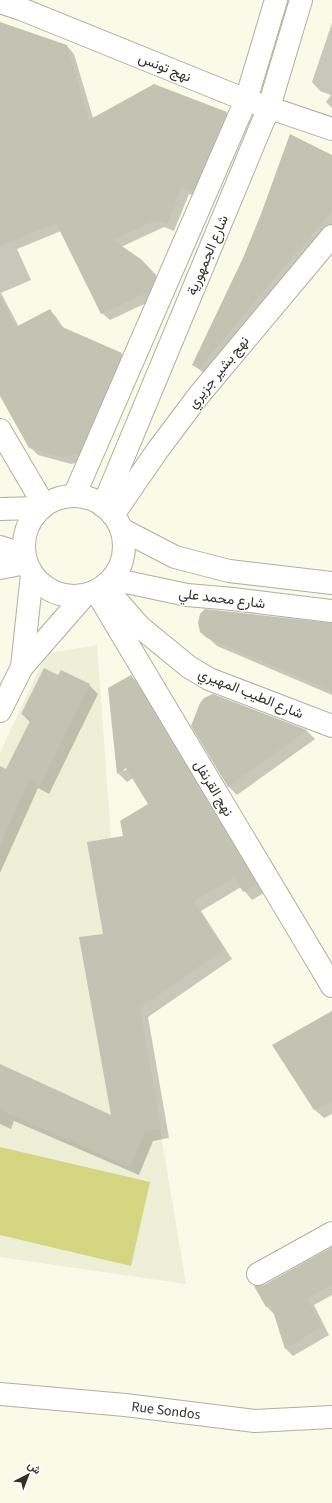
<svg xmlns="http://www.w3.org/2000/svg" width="332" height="1503" viewBox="0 0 332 1503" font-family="'Source Sans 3',Vazirmatn,sans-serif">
<rect width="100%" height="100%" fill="#f9fae8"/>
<!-- built -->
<polygon fill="#edefd6" points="97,645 111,838 186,1284 0,1257 0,753 46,654"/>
<!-- green -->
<polygon fill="#d4d682" points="0,1147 150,1182 131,1266 0,1235"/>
<!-- shadow -->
<g fill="#0003" fill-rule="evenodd">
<polygon points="0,23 67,46 74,54 93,118 226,113 234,121 200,198 189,194 174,231 164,227 121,247 149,269 162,283 157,298 110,320 102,313 61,231 17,249 31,280 1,293 19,327 50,310 57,318 64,329 122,354 129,361 86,461 71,464 38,455 30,447 0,394"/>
<polygon points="332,23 332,108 326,102 331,95 320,91 312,82"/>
<polygon points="332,156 332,227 207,376 194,365"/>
<polygon points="332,624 332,695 217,646 201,631"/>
<polygon points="59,676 89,685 98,694 49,794 38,788 0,873 0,767 7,770 30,722 22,714"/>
<path d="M131,676L140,685L264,893L252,900L241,887L201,911L232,959L148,1017L169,1138L153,1141L139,1175L14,1121L11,1129L0,1124V1066L113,1117L104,935L124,837L149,804L133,778L127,782L118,773ZM130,765L131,767L124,771V769Z"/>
<polygon points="213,695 307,731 315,739 237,795 228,786"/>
<polygon points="332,1012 332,1114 324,1118 315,1110 274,1046"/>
<polygon points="332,1248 332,1295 314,1305 329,1335 293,1356 286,1349 275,1315 267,1307 256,1287 264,1286"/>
</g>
<!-- building -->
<g fill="#c2c3b2">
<polygon points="0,22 67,45 89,120 154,84 227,112 193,191 181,187 167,224 156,220 113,240 142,260 156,275 150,291 101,314 56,223 0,246"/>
<polygon points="290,134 332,155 332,211 271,282 199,369 192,365 243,258 261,214"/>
<polygon points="0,296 16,327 50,309 60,326 122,353 79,454 63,457 29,448 0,396"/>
<polygon points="205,609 332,623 332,691 207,638 200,632 198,623 200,614"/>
<polygon points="44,668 58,675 61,670 90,684 40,786 29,780 0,846 0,766 6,769 31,719 21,714"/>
<polygon points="131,675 256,884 243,892 234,877 193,902 224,949 140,1008 161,1129 145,1132 130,1167 0,1110 0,1064 111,1115 79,937 103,934 87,842 123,836 120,821 148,804 126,768 117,774 108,688"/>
<polygon points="213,694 307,730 228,787 191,726 200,703 204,698"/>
<polygon points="332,1011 332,1101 314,1110 272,1045"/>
<polygon points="332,1247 332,1284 307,1298 322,1327 285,1349 271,1305 266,1307 254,1286 258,1286 264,1285"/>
</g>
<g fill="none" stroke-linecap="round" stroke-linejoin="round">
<defs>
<g id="street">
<polyline points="0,2 21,9 246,100 332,129"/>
<polyline points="0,568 26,563"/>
<polyline points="96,591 332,986"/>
<polyline points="258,1274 332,1233"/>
<polyline points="0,1394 125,1405 255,1421 332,1417"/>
</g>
<g id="secondary">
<polyline points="0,430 44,505"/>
<polyline points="74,496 246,100 276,0"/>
<circle cx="74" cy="546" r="50"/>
<polyline points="103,506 269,107 301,0"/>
<polyline points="0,509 40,508"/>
<polyline points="113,515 157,451 199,395 332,236"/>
<polyline points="121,529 175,557 229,571 332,583"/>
<polyline points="0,547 24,555"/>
<polyline points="112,579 187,595 233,599 332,611"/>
<polyline points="104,586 140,627 189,667 209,679 332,726"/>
<polyline points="22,667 32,574"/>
<polyline points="0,711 22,667 84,596"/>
</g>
</defs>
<!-- street casing -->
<use href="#street" stroke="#aeaf9d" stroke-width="24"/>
<!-- secondary casing -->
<use href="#secondary" stroke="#aeaf9d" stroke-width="24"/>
<!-- street -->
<use href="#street" stroke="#fff" stroke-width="22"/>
<!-- secondary -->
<use href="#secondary" stroke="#fff" stroke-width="22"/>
</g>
<g text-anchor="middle" stroke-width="3" stroke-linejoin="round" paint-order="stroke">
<!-- street labels -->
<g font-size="14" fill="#31312a" stroke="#fff">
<text transform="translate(165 67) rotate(22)" y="5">نهج تونس</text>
<text transform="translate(207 255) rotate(-67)" y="5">شارع الجمهورية</text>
<text transform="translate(218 372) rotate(-51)" y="5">نهج بشير جزيري</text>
<text transform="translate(222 598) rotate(7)" y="5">شارع محمد علي</text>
<text transform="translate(251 693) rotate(22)" y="5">شارع الطيب المهيري</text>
<text transform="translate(214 788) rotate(59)" y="5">نهج القرنفل</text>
<text transform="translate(166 1410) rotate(7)" y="5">Rue Sondos</text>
</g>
</g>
<!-- north arrow -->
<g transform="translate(28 1475) rotate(42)" stroke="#ffffff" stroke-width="3" paint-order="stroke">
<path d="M0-3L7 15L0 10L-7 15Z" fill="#31312a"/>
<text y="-6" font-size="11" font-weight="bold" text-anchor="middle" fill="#31312a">ش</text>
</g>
</svg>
